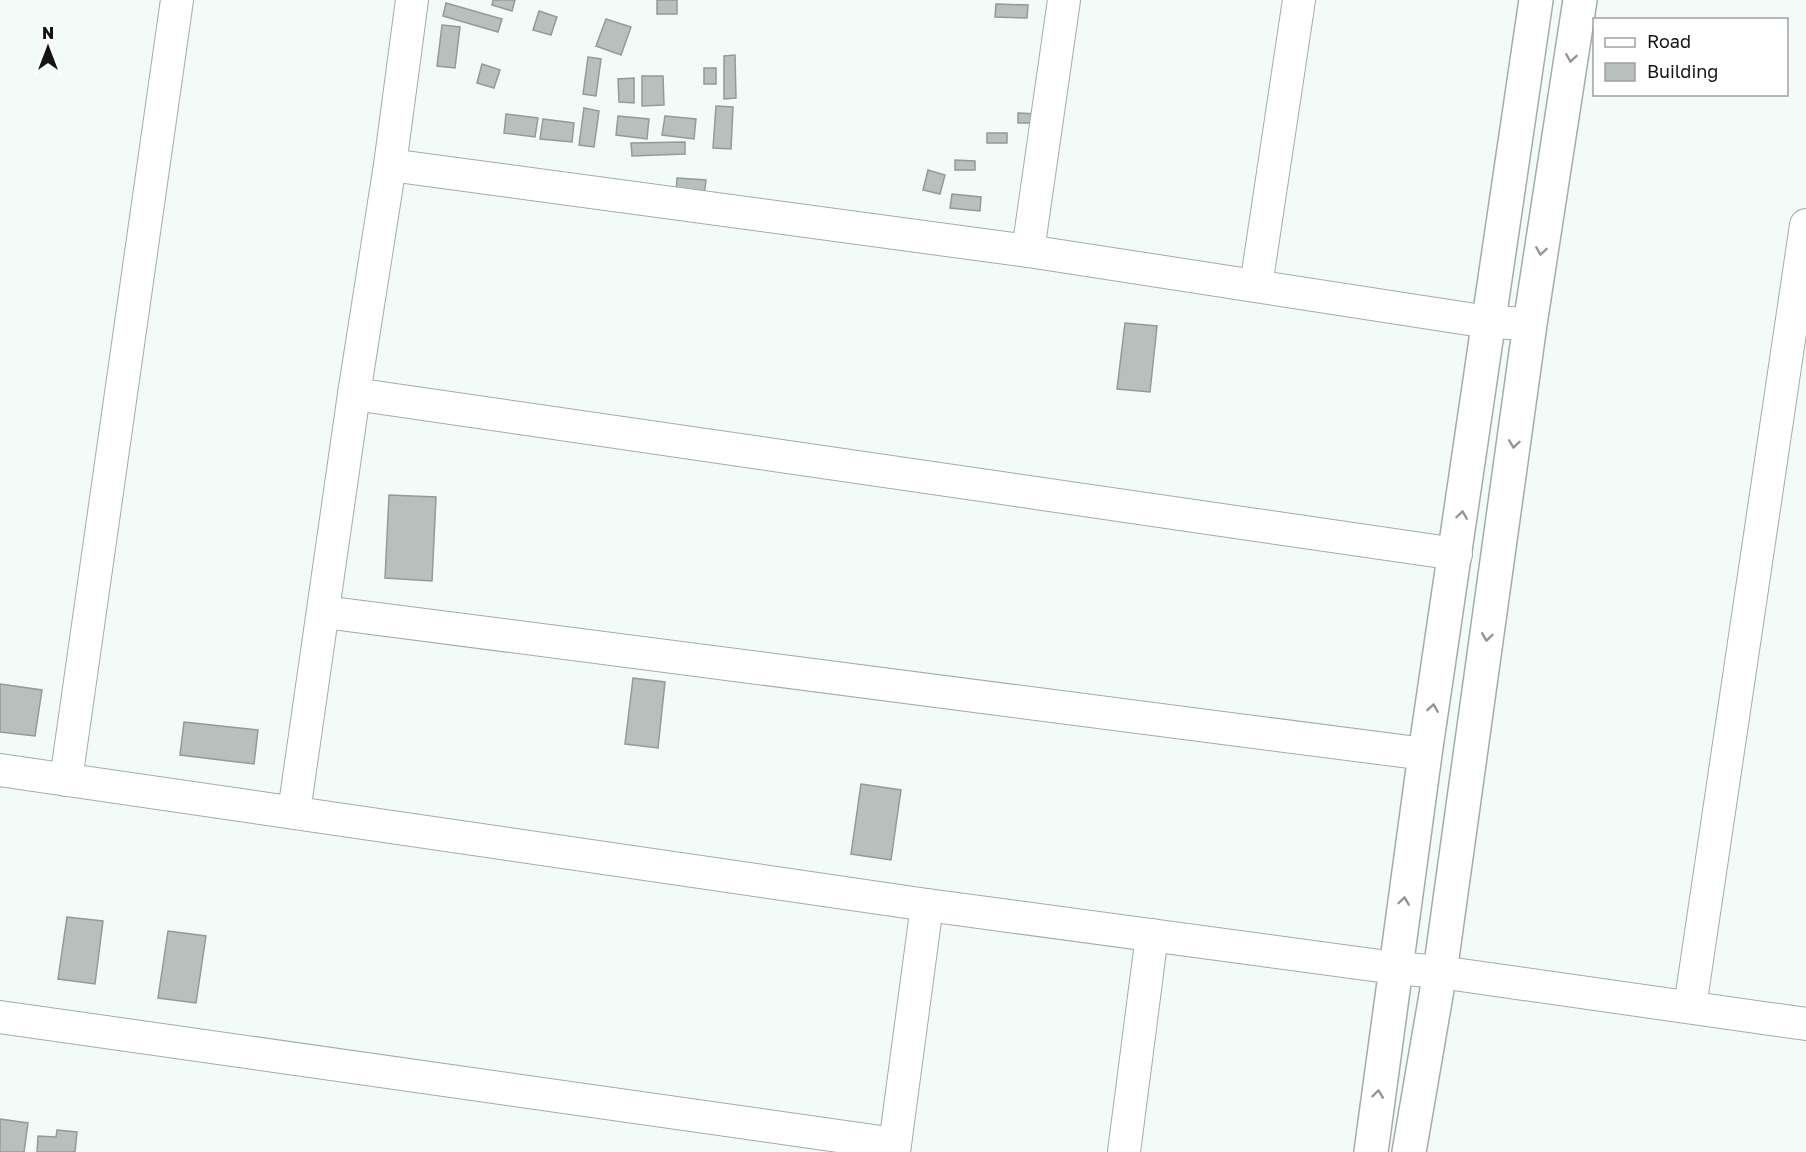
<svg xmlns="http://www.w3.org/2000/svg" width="1806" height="1152" viewBox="0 0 1806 1152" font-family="'Golos Text',sans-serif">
<rect width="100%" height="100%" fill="#f2fbf7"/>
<!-- building -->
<g fill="#b7c0bc" stroke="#939b98" stroke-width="1.5">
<polygon points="493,0 515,0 512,11 492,5"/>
<rect x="657" y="0" width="20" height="14"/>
<polygon points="446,3 502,19 498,32 443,16"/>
<polygon points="996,4 1028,5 1027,18 995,17"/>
<polygon points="539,11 557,17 551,35 533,30"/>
<polygon points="606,19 631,27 621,55 596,46"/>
<polygon points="442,25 460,27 455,68 437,66"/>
<polygon points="735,55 736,98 724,99 724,56"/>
<polygon points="588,57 601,59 596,96 583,94"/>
<polygon points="482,64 500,70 494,88 477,83"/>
<rect x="704" y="68" width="12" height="16"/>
<polygon points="642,76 663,76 664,105 642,106"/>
<polygon points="634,78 634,103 619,102 618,79"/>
<polygon points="716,106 733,107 731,149 713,148"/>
<polygon points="584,108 599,111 594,147 579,145"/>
<polygon points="1018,113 1038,114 1038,123 1018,123"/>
<polygon points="506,114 538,118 535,137 504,133"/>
<polygon points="618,116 649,119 647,139 616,135"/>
<polygon points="665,116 696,119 694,139 662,135"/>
<polygon points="543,119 574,123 572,142 540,139"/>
<rect x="987" y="133" width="20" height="10"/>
<polygon points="685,142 685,154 632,156 631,143"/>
<polygon points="955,160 975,161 975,170 955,170"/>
<polygon points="928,170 945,175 940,194 923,190"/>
<polygon points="677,178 706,180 704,197 676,195"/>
<polygon points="952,194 981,197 980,211 950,208"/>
<polygon points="1125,323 1157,326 1150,392 1117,389"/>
<polygon points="389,495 436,497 432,581 385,578"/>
<polygon points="633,678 665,682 658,748 625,744"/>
<polygon points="0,684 42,690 35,736 0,732"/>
<polygon points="184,722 258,730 254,764 180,755"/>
<polygon points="861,784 901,790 891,860 851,854"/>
<polygon points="67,917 103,921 95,984 58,979"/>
<polygon points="168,931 206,936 196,1003 158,998"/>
<polygon points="0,1119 28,1123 24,1152 0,1152"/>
<polygon points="57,1130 77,1132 75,1152 37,1152 38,1136 56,1137"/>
</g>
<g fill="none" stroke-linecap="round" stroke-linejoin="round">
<defs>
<g id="minor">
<polyline points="390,165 1028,251 1488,322 1530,324"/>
<polyline points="1028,251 1064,0"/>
<polyline points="1256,286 1299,0"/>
<polyline points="354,394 1456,554"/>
<polyline points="324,612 1425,754"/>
<polyline points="0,770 927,905 1395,968 1440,972 1806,1024"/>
<polyline points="66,780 177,0"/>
<polyline points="294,812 354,394 390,165 412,0"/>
<polyline points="1690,1007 1806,225"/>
<polyline points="0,1017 895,1144"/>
<polyline points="894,1152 927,905"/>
<polyline points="1124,1152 1152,935"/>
</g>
<g id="tertiary">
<polyline points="1371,1152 1425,754 1536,0"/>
<polyline points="1409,1152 1440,972 1530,324 1580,0"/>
</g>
</defs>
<!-- minor casing -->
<use href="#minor" stroke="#a4aca9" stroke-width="34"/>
<!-- tertiary casing -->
<use href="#tertiary" stroke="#a4aca9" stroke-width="36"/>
<!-- minor -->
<use href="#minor" stroke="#fff" stroke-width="32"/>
<!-- tertiary -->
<use href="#tertiary" stroke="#fff" stroke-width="33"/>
</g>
<!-- one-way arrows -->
<defs><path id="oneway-chevron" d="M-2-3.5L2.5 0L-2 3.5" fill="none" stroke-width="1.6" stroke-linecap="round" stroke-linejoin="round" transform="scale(1.5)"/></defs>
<g stroke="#949695">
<use href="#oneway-chevron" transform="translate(1571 58) rotate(99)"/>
<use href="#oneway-chevron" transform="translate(1541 251) rotate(99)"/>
<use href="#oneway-chevron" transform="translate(1514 444) rotate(98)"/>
<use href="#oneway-chevron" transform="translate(1462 515) rotate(-82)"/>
<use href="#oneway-chevron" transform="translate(1487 637) rotate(98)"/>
<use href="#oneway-chevron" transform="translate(1433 708) rotate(-81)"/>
<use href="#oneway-chevron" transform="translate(1404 901) rotate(-82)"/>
<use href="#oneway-chevron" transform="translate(1378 1094) rotate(-83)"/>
</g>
<!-- legend -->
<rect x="1593" y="18" width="195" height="78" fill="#ffffff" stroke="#a0a1a1" stroke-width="1.5"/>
<rect x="1605" y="38" width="30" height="9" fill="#ffffff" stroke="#a0a1a1" stroke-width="1.5"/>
<text x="1647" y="48" font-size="18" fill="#121514">Road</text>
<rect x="1605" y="63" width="30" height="18" fill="#b7c0bc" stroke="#a0a1a1" stroke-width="1.5"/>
<text x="1647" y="78" font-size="18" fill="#121514">Building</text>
<!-- north arrow -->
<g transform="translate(48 48)" stroke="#ffffff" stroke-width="4.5" paint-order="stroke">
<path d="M0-4.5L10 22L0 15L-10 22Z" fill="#121514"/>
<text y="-9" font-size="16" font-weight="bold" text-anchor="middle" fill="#121514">N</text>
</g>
</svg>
